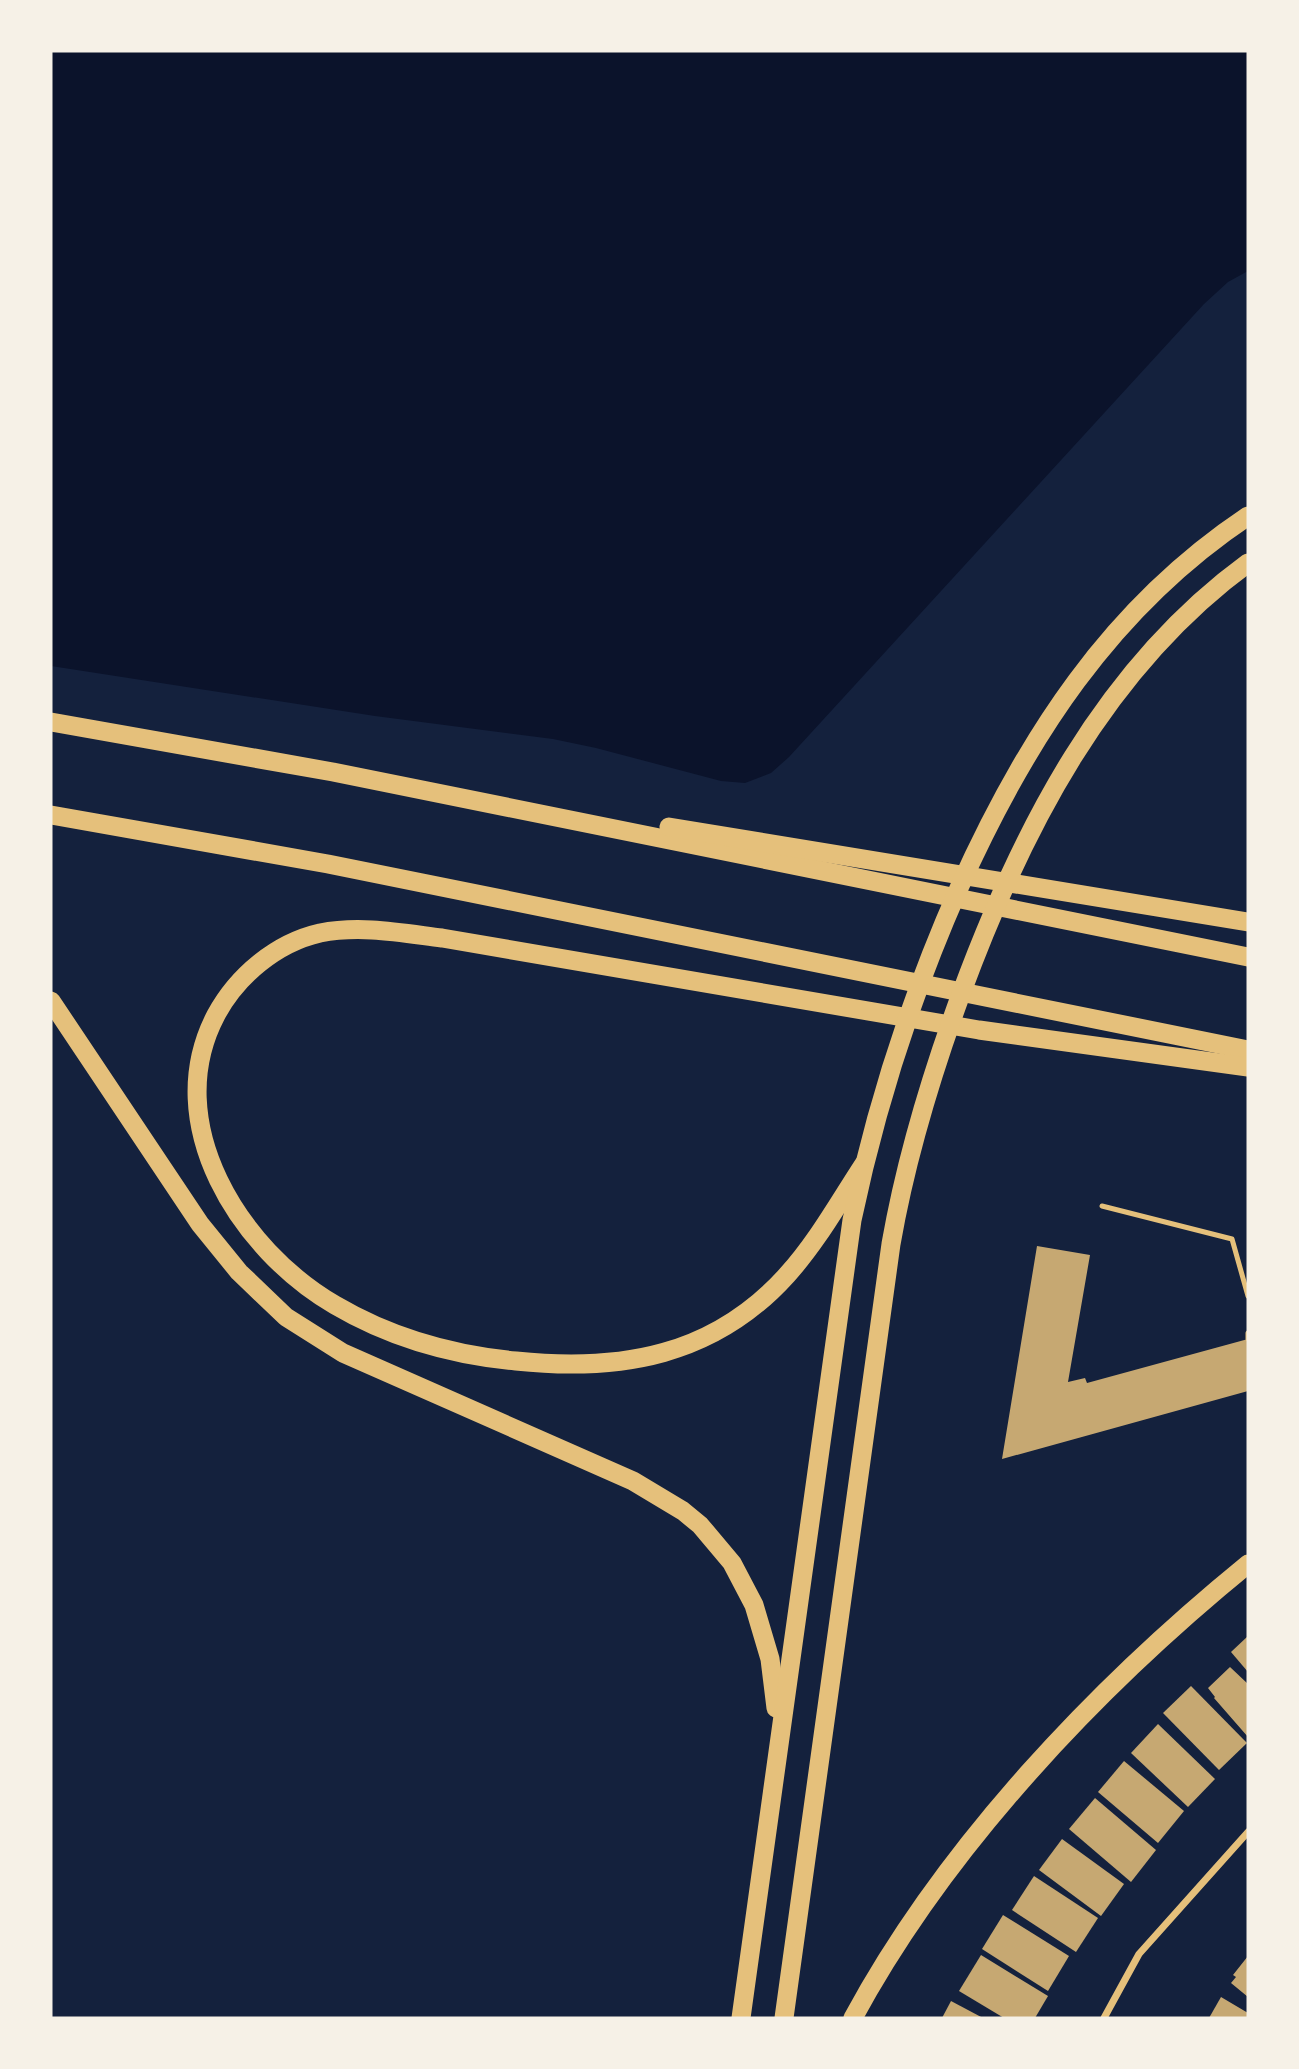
<svg xmlns="http://www.w3.org/2000/svg" width="1299" height="2069" viewBox="0 0 1299 2069" font-family="'Nunito Sans',sans-serif">
<rect width="100%" height="100%" fill="#14213d"/>
<!-- water -->
<polygon fill="#0b132b" points="51,51 1248,51 1248,271 1228,282 1204,304 789,757 771,773 745,783 721,781 596,748 553,739 375,716 51,666"/>
<!-- building -->
<g fill="#c6a872">
<polygon points="1037,1246 1090,1255 1068,1382 1085,1378 1087,1383 1248,1339 1248,1391 1002,1459"/>
<polygon points="1248,1636 1248,1672 1231,1652"/>
<polygon points="1230,1667 1248,1684 1248,1737 1214,1698 1215,1697 1208,1688"/>
<polygon points="1191,1686 1247,1743 1219,1770 1163,1713"/>
<polygon points="1158,1724 1215,1779 1188,1807 1131,1753"/>
<polygon points="1124,1761 1184,1811 1158,1843 1098,1792"/>
<polygon points="1095,1798 1156,1850 1131,1882 1069,1829"/>
<polygon points="1062,1839 1124,1884 1101,1916 1039,1870"/>
<polygon points="1034,1876 1098,1918 1076,1952 1012,1910"/>
<polygon points="1003,1915 1069,1956 1048,1991 982,1949"/>
<polygon points="981,1955 1048,1996 1035,2018 1004,2018 959,1991"/>
<polygon points="1248,1956 1248,1997 1231,1983 1236,1977 1233,1975"/>
<polygon points="1221,1997 1248,2013 1248,2018 1209,2018"/>
<polygon points="951,2001 983,2018 942,2018"/>
</g>
<g fill="none" stroke-linecap="round" stroke-linejoin="round">
<!-- service -->
<g stroke="#e5c07b" stroke-width="5">
<polyline points="1102,1206 1232,1239 1248,1296"/>
<polyline points="1248,1339 1248,1333"/>
</g>
<!-- minor -->
<polyline stroke="#e5c07b" stroke-width="7" points="1104,2018 1139,1954 1248,1832"/>
<!-- trunk -->
<g stroke="#e5c07b" stroke-width="19">
<polyline points="51,722 333,772 1248,957"/>
<polyline points="51,815 328,864 1248,1050"/>
<polyline points="669,827 1248,922"/>
<polyline points="51,1001 200,1224 239,1272 286,1317 343,1353 633,1481 683,1511 700,1525 732,1563 754,1605 770,1659 776,1708"/>
<path d="M864,1164C839,1202 817,1242 787,1275C714,1356 621,1372 516,1361C452,1355 391,1338 335,1305C240,1250 159,1123 216,1015C237,976 276,943 320,933C361,925 402,933 442,938L979,1030L1248,1067"/>
<path d="M741,2018L852,1220C876,1106 912,994 959,888C1026,739 1110,608 1248,516"/>
<path d="M784,2018L891,1244C906,1158 931,1076 961,994C1021,831 1104,668 1248,563"/>
<path d="M853,2018C946,1846 1097,1687 1248,1564"/>
</g>
</g>
<!-- border -->
<rect width="1299" height="2069" fill="none" stroke="#f6f1e7" stroke-width="105"/>
</svg>
